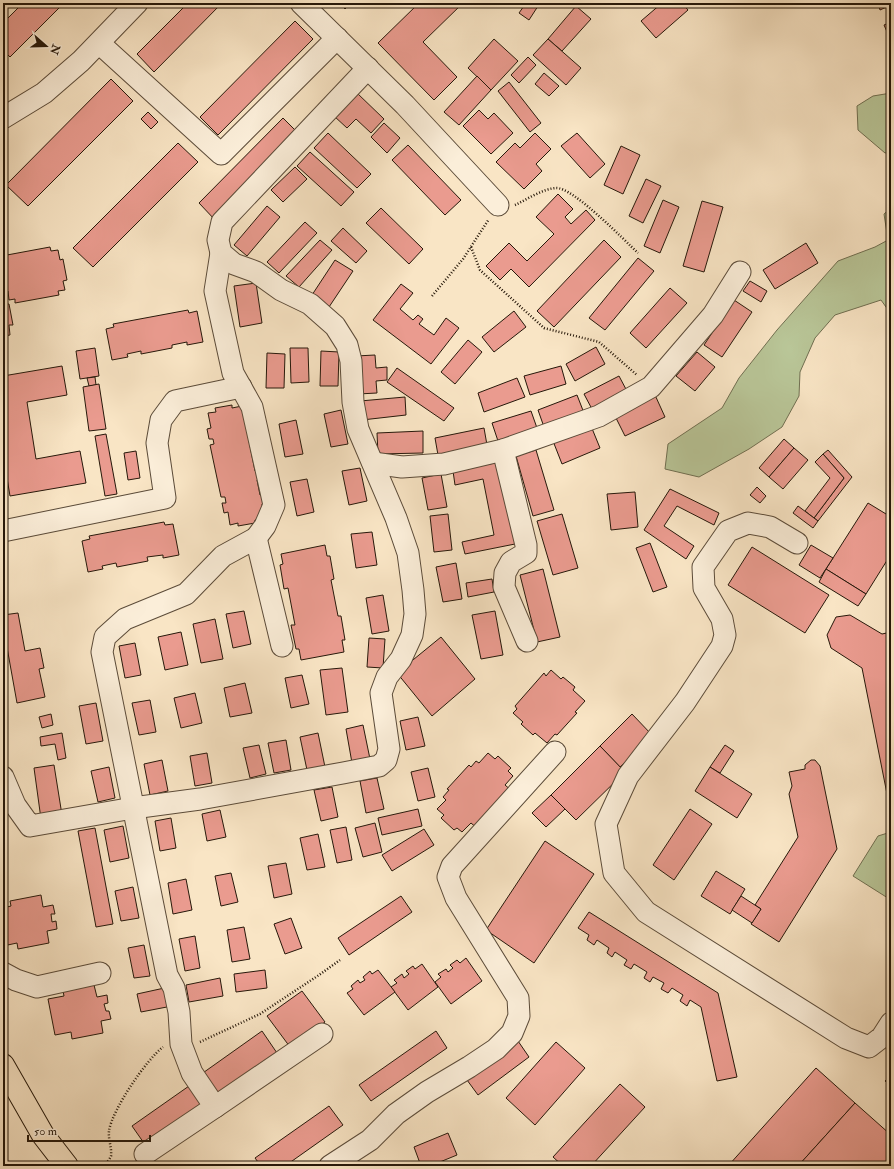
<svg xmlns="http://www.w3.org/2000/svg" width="894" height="1169" viewBox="0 0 894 1169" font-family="'IM FELL Double Pica',serif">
<rect width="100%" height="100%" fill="#f9e5c5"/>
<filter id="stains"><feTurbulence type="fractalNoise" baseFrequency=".005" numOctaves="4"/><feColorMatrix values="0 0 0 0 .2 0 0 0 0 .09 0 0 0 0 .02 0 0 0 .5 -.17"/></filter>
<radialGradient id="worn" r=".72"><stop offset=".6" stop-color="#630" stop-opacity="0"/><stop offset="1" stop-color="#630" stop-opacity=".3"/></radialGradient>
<!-- green -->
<g fill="#b9c698" stroke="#706f51">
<polygon points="891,93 891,152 885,153 858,130 857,106 873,96"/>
<polygon points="891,208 891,314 881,300 835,315 815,338 800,372 799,396 782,427 749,449 699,477 665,469 668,444 722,408 739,378 777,330 838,261 875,247 888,240 884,214"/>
<polygon points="891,832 891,900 853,876 878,836"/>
</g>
<!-- building -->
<g fill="#ea9b8f" stroke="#26180a">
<polygon points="23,3 64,3 10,57 3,50 3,23"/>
<polygon points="188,3 222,3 154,72 137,54"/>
<polygon points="340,3 351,3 345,9"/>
<polygon points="419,3 463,3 423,42 457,77 434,100 378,43"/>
<polygon points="526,3 540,3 529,20 519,13"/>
<polygon points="662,3 682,3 688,10 656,38 641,21"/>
<polygon points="878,3 891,3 891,5 880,10"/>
<polygon points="576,6 591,19 562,51 548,39"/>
<polygon points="295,21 313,39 218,135 200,117"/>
<polygon points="891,22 891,41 884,25"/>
<polygon points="494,39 518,61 491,90 468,68"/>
<polygon points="548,39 581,68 566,85 533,55"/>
<polygon points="528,57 536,65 519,83 511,75"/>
<polygon points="544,73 559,86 549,96 535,84"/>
<polygon points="477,76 491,90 459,125 444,112"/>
<polygon points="111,79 133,101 28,206 6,185"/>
<polygon points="509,82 541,123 530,132 498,91"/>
<polygon points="357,93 384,119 371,133 356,119 347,128 334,116"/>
<polygon points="479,110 488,119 494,113 513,133 491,154 463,126"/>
<polygon points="148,112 158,122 151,129 141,119"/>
<polygon points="283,118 300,135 216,221 199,203"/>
<polygon points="384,123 400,138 387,153 371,137"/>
<polygon points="328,133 371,174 357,188 314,148"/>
<polygon points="535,133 551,149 536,164 542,171 524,189 496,162 515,143 520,148"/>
<polygon points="577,133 605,164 590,178 561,146"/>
<polygon points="178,143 198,162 93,267 73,248"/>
<polygon points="408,145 461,200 445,215 392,160"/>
<polygon points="621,146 640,155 623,194 604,185"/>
<polygon points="310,152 354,192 341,206 297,166"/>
<polygon points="295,167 307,179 283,202 271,190"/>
<polygon points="646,179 661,186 643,223 629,216"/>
<polygon points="558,194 573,209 565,217 571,224 586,210 595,220 529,287 511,269 500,280 486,266 509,243 527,261 554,234 536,217"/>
<polygon points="663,200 679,207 660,253 644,246"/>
<polygon points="702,201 723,207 704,272 683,266"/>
<polygon points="267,206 280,217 247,256 234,245"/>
<polygon points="381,208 423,249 409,264 366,223"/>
<polygon points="305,222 317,233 279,273 267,262"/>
<polygon points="343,228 367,251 356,263 331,241"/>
<polygon points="320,240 332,250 299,287 286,276"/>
<polygon points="604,240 621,257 554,327 537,311"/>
<polygon points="806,243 818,263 775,289 763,270"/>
<polygon points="50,247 51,251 58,250 60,260 63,259 67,280 63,281 65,290 58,291 59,295 15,303 15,299 9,300 8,291 4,292 3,288 3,260 7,259 7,255"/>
<polygon points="638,258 654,271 605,330 589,318"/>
<polygon points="335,260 353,271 327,310 310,298"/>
<polygon points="750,281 767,291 761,302 743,291"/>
<polygon points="256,283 262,323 240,327 234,286"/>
<polygon points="401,284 413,293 400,309 413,320 418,315 423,319 419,324 434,335 446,318 459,328 431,364 373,320"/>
<polygon points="670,288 687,303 646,348 630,333"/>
<polygon points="3,294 5,304 9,304 13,325 9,325 10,335 4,336 4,339 3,339"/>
<polygon points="734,300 752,312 722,357 704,345"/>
<polygon points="188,310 189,313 197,311 203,342 187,345 187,342 172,345 172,348 141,354 141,351 127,354 128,357 112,360 106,329 114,327 113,324"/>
<polygon points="514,311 526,327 494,352 482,337"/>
<polygon points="468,340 482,352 455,384 441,372"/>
<polygon points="596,347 605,364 575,381 566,364"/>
<polygon points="95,348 99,376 80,379 76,351"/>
<polygon points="290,348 308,348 309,382 291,383"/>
<polygon points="321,351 339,352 338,386 320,386"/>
<polygon points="697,352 715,367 695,391 676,376"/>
<polygon points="267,353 285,354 284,388 266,388"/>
<polygon points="375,355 376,368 387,367 387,380 376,381 377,393 358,394 356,356"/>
<polygon points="62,366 67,395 27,402 36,459 80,451 86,483 10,496 3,454 3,376"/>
<polygon points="561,366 566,384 530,395 524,376"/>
<polygon points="397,368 454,408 444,421 387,382"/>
<polygon points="619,376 628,393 593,411 584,394"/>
<polygon points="95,377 96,385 89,386 87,378"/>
<polygon points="517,378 525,397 484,412 478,393"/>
<polygon points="99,384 106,429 89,431 83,387"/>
<polygon points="577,395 584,413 544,427 538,410"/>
<polygon points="655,395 665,417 625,436 615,416"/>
<polygon points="405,397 406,415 362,420 360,401"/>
<polygon points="232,405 232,408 242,406 255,471 258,470 260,479 257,480 260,495 263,494 265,504 262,504 264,518 255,520 255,523 238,526 238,523 230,525 228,512 224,513 222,503 226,503 225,497 221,497 210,445 214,444 213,439 209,439 207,429 211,428 208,413 216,412 215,408"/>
<polygon points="341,410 348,444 331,447 324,414"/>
<polygon points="531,411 537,428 498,441 492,423"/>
<polygon points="296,420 303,454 285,457 279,424"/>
<polygon points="591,426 600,448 562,464 553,441"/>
<polygon points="484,428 487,445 438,455 435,438"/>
<polygon points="423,431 423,453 378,454 377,433"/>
<polygon points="106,434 117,494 105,496 95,436"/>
<polygon points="784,439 794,448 769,477 759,468"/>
<polygon points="794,448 808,460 783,489 769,477"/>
<polygon points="536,450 554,510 533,516 516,456"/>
<polygon points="828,450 852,477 818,521 814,518 844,478 823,454"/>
<polygon points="136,451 140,478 128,480 124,453"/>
<polygon points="823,454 844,478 814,518 805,511 830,478 815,462"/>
<polygon points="500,462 515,544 465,554 462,542 494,535 483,479 455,485 453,471"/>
<polygon points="360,468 367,501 349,505 342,471"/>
<polygon points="441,474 447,507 428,510 422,478"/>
<polygon points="307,479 314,512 297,516 290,482"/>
<polygon points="757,487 766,496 760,503 750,495"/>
<polygon points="670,489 719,513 714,525 677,506 664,526 694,546 686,559 644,530"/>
<polygon points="635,492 638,527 611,530 607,494"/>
<polygon points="868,503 891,517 891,554 866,594 826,569"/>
<polygon points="798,506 818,521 813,528 793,513"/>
<polygon points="448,514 452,550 434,552 430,516"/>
<polygon points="562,514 578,568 553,575 537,521"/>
<polygon points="164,522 165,525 173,524 179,555 163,558 163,555 147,557 148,561 117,567 116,563 102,566 103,569 88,572 82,541 90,539 89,536"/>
<polygon points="372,532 377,565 356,568 351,534"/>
<polygon points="650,543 667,587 653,592 636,548"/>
<polygon points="325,545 327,556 330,556 334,579 331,580 338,616 341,616 345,640 342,640 344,652 301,660 299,649 296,649 291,625 295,625 288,588 284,589 280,565 283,564 281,554"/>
<polygon points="811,545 833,558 820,578 799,565"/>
<polygon points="752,547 829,595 805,633 728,585"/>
<polygon points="456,563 462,599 443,602 436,567"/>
<polygon points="543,569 560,637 537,642 520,575"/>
<polygon points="826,569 866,594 858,606 819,582"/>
<polygon points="492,579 494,592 468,597 466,583"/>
<polygon points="383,595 389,631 372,634 366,598"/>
<polygon points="244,611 251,644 233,648 226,614"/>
<polygon points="495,611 503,655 481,659 472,615"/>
<polygon points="18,613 25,651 40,648 44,668 39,669 45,697 17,703 3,625 3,615"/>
<polygon points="850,615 882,634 891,632 891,814 862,668 831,648 827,635 836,617"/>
<polygon points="215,619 223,659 201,663 193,624"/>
<polygon points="181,632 188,665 165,670 158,637"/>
<polygon points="441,637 475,679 432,716 397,673"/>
<polygon points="369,638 385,639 383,668 367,667"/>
<polygon points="135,643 141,675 125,678 119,646"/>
<polygon points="342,668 348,712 326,715 320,670"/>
<polygon points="551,670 561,679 563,677 575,687 573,690 585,701 575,712 577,713 557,735 555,734 547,743 535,733 533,735 521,724 523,722 513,713 517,709 515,706 544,673 546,676"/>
<polygon points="302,675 309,704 291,708 285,678"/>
<polygon points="245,683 252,713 230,717 224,688"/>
<polygon points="195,693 202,723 181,728 174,698"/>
<polygon points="150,700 156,732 139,735 132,703"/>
<polygon points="96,703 103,741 86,744 79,706"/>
<polygon points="51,714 53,725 42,728 39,717"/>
<polygon points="632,714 652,735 620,767 600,746"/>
<polygon points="418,717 425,746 406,750 400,721"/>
<polygon points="363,725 370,759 352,763 346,729"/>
<polygon points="62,733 66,758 58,760 55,744 41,746 40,737"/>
<polygon points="318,733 325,767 307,770 300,737"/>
<polygon points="286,740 291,770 274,773 268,743"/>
<polygon points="259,745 266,774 250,778 243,748"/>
<polygon points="725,745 734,751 720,773 710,767"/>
<polygon points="600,746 625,772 576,820 551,795"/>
<polygon points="207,753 212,783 195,786 190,756"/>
<polygon points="488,753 495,759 498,756 511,768 508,771 513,776 505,785 512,791 478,829 471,823 462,832 457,828 454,830 441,818 444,815 437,809 446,800 443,797 449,790 447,789 469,765 471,767 476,761 479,763"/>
<polygon points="162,760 168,791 150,795 144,764"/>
<polygon points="811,760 815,760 820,766 837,849 779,942 751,924 761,909 755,905 798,837 789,794 792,786 789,772 805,769 805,765"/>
<polygon points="54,765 62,815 41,819 34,768"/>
<polygon points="109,767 115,798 98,802 91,771"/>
<polygon points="710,767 752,794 737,818 695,791"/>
<polygon points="428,768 435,797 418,801 411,772"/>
<polygon points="377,778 384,809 366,813 360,781"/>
<polygon points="332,787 338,817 321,821 314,790"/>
<polygon points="551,795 565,809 546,827 532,813"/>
<polygon points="418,809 422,826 382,835 378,818"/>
<polygon points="690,809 712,824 674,880 653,865"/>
<polygon points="220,810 226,837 207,841 202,814"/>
<polygon points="171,818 176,848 160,851 155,821"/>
<polygon points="375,823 382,852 363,857 355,828"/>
<polygon points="123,826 129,858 110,862 104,830"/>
<polygon points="346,827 352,860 337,863 330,830"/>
<polygon points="95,828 113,924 96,927 78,831"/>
<polygon points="424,829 434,845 392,871 382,855"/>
<polygon points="4,834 7,850 3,851 3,835"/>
<polygon points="318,834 325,867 307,870 300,838"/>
<polygon points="545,841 594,874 534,963 486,930"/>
<polygon points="286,863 292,894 274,898 268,866"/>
<polygon points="716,871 745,889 730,914 701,896"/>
<polygon points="231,873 238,902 221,906 215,876"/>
<polygon points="186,879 192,910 173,914 168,883"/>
<polygon points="133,887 139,918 121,921 115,891"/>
<polygon points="41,895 43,907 53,905 55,914 51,914 52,922 56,921 57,929 47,931 49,943 18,949 17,943 3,946 3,908 11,906 10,901"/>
<polygon points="401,896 412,912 349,955 338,938"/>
<polygon points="741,896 761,909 752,923 732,910"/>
<polygon points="589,912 718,993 737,1077 717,1081 701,1007 690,1000 687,1006 680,1001 683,995 672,988 668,993 661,989 664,983 653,977 650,982 644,978 647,972 634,964 631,969 624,965 627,960 615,952 612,957 607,953 609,948 597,940 594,945 587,940 589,935 578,928"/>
<polygon points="291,918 302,948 285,954 274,924"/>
<polygon points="244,927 250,959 232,962 227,930"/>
<polygon points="195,936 200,968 185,971 179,939"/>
<polygon points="144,945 150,976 134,978 128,948"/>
<polygon points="466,958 482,981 451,1004 435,982 441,977 438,974 446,969 448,972 453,968 450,965 457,960 460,963"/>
<polygon points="422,964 438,987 408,1010 391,987 397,983 394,980 402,974 404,978 409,974 406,971 413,966 415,969"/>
<polygon points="265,970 267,988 236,992 234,974"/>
<polygon points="378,970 395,992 364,1015 347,993 353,989 351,986 358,980 360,983 365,980 363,977 370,971 372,974"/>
<polygon points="220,978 223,996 189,1002 186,985"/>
<polygon points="94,985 97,997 107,995 108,1003 104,1004 106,1011 109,1011 111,1019 101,1021 103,1033 72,1039 71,1032 55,1035 48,999 64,996 63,991"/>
<polygon points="169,987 172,1006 141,1012 137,994"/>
<polygon points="302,991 325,1022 290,1047 267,1016"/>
<polygon points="262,1031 277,1053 216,1097 200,1075"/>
<polygon points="436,1031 447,1048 371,1101 359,1085"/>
<polygon points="518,1041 529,1057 478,1095 467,1080"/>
<polygon points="556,1042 585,1068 535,1125 506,1098"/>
<polygon points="816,1068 855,1103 798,1166 728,1166"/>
<polygon points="891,1075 891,1086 885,1081"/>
<polygon points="620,1084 645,1107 591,1166 563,1166 553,1157"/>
<polygon points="189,1086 203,1106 146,1146 132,1126"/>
<polygon points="855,1103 891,1135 891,1166 798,1166"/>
<polygon points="329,1106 343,1125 285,1166 261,1166 255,1158"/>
<polygon points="448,1133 457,1155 430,1166 421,1166 414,1147"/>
</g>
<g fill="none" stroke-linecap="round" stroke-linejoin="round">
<defs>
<g id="minor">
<polyline points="301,3 405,105 498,205"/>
<polyline points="99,43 221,154 337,38"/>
<polyline points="3,118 44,93 81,61 137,3"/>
<polyline points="503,450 526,545 526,553 511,562 505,573 504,587 527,641"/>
<polyline points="373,463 402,467 444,464 503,450 599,416 651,387 713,315 740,272"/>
<polyline points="3,531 165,498 157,443 161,420 175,401 241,387"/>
<polyline points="256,538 282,646"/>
<polyline points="797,543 770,527 748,523 728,531 703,567 704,588 722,619 725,635 722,646 685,702 628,776 606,824 614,873 646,912 846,1038 869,1047 882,1037 891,1023"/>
<polyline points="3,777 15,805 30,826 133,808 200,799 343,773 379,766 386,760 389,749 381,693 387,677 401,659 412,635 415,614 413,590 408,553 396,518 358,429 353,402 351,361 347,345 335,326 310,304 281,290 256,272 234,264 221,253 218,240 222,222 368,68"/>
<polyline points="3,973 16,980 37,987 100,973"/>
<polyline points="215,1107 322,1034"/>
<polyline points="145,1154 215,1107 192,1073 181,1044 179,1012 174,988 167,975 102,652 105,637 125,619 186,594 223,556 256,538 265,526 274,505 252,407 233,373 215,291 221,253"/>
<polyline points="330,1166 370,1140 396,1114 427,1092 469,1067 496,1049 512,1033 519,1016 518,998 456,898 448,877 452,866 555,752"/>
</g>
<polyline id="major" points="3,1065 43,1135 67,1166"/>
</defs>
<!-- minor casing -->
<use href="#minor" stroke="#5b4b39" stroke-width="23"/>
<!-- major casing -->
<use href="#major" stroke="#26180a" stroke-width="24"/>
<!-- path -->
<g stroke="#26180a" stroke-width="2.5" stroke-dasharray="1 2" stroke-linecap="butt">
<path d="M515,205C528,199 542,189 556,188C573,187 624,240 638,253"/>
<polyline points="471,247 480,270 544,328 599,342 637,375"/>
<polyline points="432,296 463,259 489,219"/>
<polyline points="200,1042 260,1014 319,975 340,960"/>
<path d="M104,1166C106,1163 110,1159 111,1156C112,1148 108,1139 109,1131C112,1110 146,1060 163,1047"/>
</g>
<!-- minor -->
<use href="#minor" stroke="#fbeed9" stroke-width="21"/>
<!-- major -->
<use href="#major" stroke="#f9e5c5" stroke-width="22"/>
</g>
<!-- margin -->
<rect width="894" height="1169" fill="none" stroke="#f9e5c5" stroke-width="16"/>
<rect x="4" y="4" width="886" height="1161" fill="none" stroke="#26180a" stroke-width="2"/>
<rect x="8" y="8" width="878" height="1153" fill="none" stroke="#26180a"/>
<!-- north arrow -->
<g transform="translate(46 46) rotate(110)" stroke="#fbeed9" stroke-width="3" paint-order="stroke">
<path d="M0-3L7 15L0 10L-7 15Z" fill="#26180a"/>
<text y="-6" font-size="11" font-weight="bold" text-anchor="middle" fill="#26180a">N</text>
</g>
<!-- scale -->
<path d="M28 1135v6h122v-6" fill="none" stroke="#26180a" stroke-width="2"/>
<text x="34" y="1135" font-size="12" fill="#26180a" stroke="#fbeed9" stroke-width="3" paint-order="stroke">50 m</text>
<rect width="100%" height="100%" filter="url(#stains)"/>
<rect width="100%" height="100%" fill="url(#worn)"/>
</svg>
